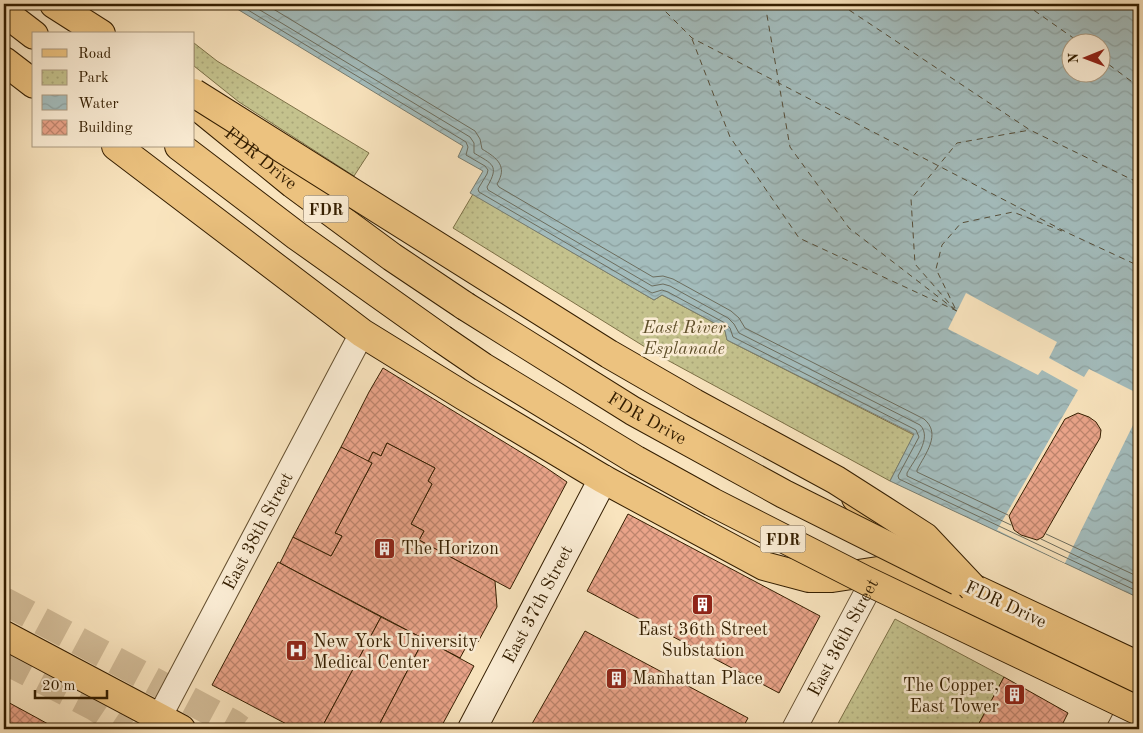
<svg xmlns="http://www.w3.org/2000/svg" width="1143" height="733" viewBox="0 0 1143 733" font-family="'Old Standard TT',serif">
<defs>
<pattern id="park-dots" width="8" height="8" patternUnits="userSpaceOnUse" patternTransform="scale(1.25)"><rect width="8" height="8" fill="#c4c28d"/><path d="M2 2h.1M6 6h.1" fill="none" stroke="#a9a678" stroke-width="1.8" stroke-linecap="round"/></pattern>
<pattern id="water-waves" width="16" height="10" patternUnits="userSpaceOnUse" patternTransform="scale(1.25)"><rect width="16" height="10" fill="#a3bcbc"/><path d="M0 5q4-4 8 0t8 0" fill="none" stroke="#8da1a0"/></pattern>
<pattern id="building-cross-hatch" width="8" height="8" patternUnits="userSpaceOnUse" patternTransform="scale(1.25)"><rect width="8" height="8" fill="#eaa48a"/><path d="M0 0l8 8M0 8l8-8" fill="none" stroke="#be856e"/></pattern>
</defs>
<rect width="100%" height="100%" fill="#f9e4be"/>
<filter id="stains"><feTurbulence type="fractalNoise" baseFrequency=".004" numOctaves="4"/><feColorMatrix values="0 0 0 0 .2 0 0 0 0 .09 0 0 0 0 .02 0 0 0 .5 -.17"/></filter>
<radialGradient id="worn" r=".72"><stop offset=".6" stop-color="#630" stop-opacity="0"/><stop offset="1" stop-color="#630" stop-opacity=".3"/></radialGradient>
<!-- park -->
<g fill="url(#park-dots)" stroke="#7c7046">
<polygon points="194,43 217,61 369,153 354,176 239,102 194,66"/>
<polygon points="473,194 654,300 662,295 666,297 722,327 725,330 727,340 914,435 890,481 658,355 453,228"/>
<polygon points="895,619 1004,677 976,729 835,729"/>
</g>
<!-- water -->
<path fill="url(#water-waves)" stroke="#777d71" fill-rule="evenodd" d="M229,4H1139V598L890,481L914,434L727,340L725,331L722,327L666,297L662,295L654,300L470,193L483,171L458,157L463,146ZM1070,42H1100V72H1070Z"/>
<!-- pier -->
<polygon fill="#f9e4be" points="966,293 1057,342 1049,358 1084,377 1089,369 1139,394 1139,425 1134,423 1065,563 997,530 1078,390 1042,370 1038,375 948,329"/>
<g fill="none" stroke-linecap="round" stroke-linejoin="round">
<!-- shore -->
<g stroke="#6c6d5e" stroke-width="1">
<polyline points="238,4 466,142 468,147 466,155 485,166 488,170 487,174 478,189 479,192 652,293 662,290 668,292 725,323 730,328 733,337 916,430 919,437 898,476 899,479 1139,592"/>
<path d="M250,4L470,137L474,143V153C492,164 500,165 487,187L488,190L652,286L663,284L670,286L728,318L734,324L739,333L920,425C933,438 914,460 907,473V476L1011,525"/>
<path d="M265,4L475,131L480,139L482,149C497,158 508,166 497,184L499,187L653,277L663,276L673,279L731,311L739,318L745,328L924,419C942,434 925,454 917,470V472L1008,515"/>
<polyline points="1046,534 1139,577"/>
<polyline points="1041,539 1139,586"/>
</g>
<!-- ferry -->
<g stroke="#554d38" stroke-width="1" stroke-dasharray="6 5" stroke-linecap="butt">
<polyline points="658,4 692,38 1068,233 1139,266"/>
<polyline points="765,4 790,147 849,228 954,309"/>
<polyline points="840,4 1030,130 1139,183"/>
<polyline points="1025,4 1079,42"/>
<polyline points="692,39 730,137 799,238 957,311"/>
<polyline points="1100,58 1139,87"/>
<polyline points="955,308 936,269 942,245 961,223 1013,212 1062,231"/>
<polyline points="956,311 915,264 911,199 957,143 1030,130"/>
</g>
</g>
<!-- building -->
<g fill="url(#building-cross-hatch)" stroke="#341e00">
<polygon points="383,368 545,467 567,482 510,589 419,540 424,531 411,524 432,484 428,481 435,468 387,443 381,456 373,452 368,462 341,447 369,392"/>
<polygon points="1078,413 1089,417 1096,422 1101,430 1100,438 1043,537 1037,540 1021,535 1014,530 1009,516 1065,419"/>
<polygon points="387,443 435,468 428,481 432,484 411,524 424,531 419,540 495,581 497,607 478,642 471,638 460,658 280,563 293,537 331,556 342,536 335,533 372,463 368,462 373,452 381,456"/>
<polygon points="341,447 372,463 335,533 342,536 331,556 293,537"/>
<polygon points="628,514 820,616 779,693 587,591"/>
<polygon points="278,562 381,617 321,729 296,729 212,685"/>
<polygon points="381,617 424,639 377,729 321,729"/>
<polygon points="585,631 748,718 742,729 529,729"/>
<polygon points="424,639 474,666 440,729 377,729"/>
<polygon points="1004,677 1068,713 1060,729 976,729"/>
<polygon points="4,700 39,719 57,729 4,729"/>
</g>
<g fill="none" stroke-linecap="round" stroke-linejoin="round">
<!-- motorway-tunnel -->
<g stroke="#d2bc98" stroke-width="28" stroke-dasharray="28 14" stroke-linecap="butt">
<polyline points="4,601 232,723 240,729"/>
<polyline points="4,660 95,707 128,729"/>
</g>
<defs>
<g id="minor">
<path id="s1" d="M153,729L362,333"/>
<path id="s2" d="M794,729L878,571"/>
<polyline points="1119,729 1139,691"/>
</g>
<g id="secondary">
<path id="s3" d="M472,729L603,479"/>
</g>
<g id="primary">
<polyline points="4,61 34,84"/>
<polyline points="116,146 362,333 464,396 603,479 764,566 809,578 832,578 878,571 894,573 945,594 1139,688"/>
<polyline points="4,635 181,729"/>
</g>
<g id="motorway">
<polyline points="54,4 101,34"/>
<polyline points="4,12 34,35"/>
<path id="s4" d="M202,110L293,184L392,257L465,306"/>
<polyline points="179,146 297,236 442,339"/>
<polyline points="856,498 945,594"/>
<polyline points="973,588 1139,666"/>
</g>
</defs>
<!-- minor casing -->
<use href="#minor" stroke="#655030" stroke-width="26"/>
<!-- secondary casing -->
<use href="#secondary" stroke="#341e00" stroke-width="30"/>
<!-- primary casing -->
<use href="#primary" stroke="#341e00" stroke-width="30"/>
<!-- motorway casing -->
<use href="#motorway" stroke="#341e00" stroke-width="30"/>
<!-- minor -->
<use href="#minor" stroke="#fbedd5" stroke-width="24"/>
<!-- secondary -->
<use href="#secondary" stroke="#fbedd5" stroke-width="28"/>
<!-- primary -->
<use href="#primary" stroke="#ecc27f" stroke-width="28"/>
<!-- motorway -->
<use href="#motorway" stroke="#ecc27f" stroke-width="28"/>
<defs>
<g id="motorway-bridge">
<polyline points="194,93 609,354 694,403 836,480 883,510 925,537 973,588"/>
<path id="s5" d="M465,306L633,411L784,494L958,581"/>
<polyline points="442,339 483,367 636,460 712,502 867,581 1139,711"/>
</g>
</defs>
<!-- motorway-bridge casing -->
<use href="#motorway-bridge" stroke="#341e00" stroke-width="30" stroke-linecap="butt"/>
<!-- motorway-bridge -->
<use href="#motorway-bridge" stroke="#ecc27f" stroke-width="28"/>
</g>
<!-- icons -->
<defs>
<symbol id="building-square" viewBox="-11 -11 22 22"><rect x="-9" y="-9" width="18" height="18" rx="4" fill="#8f2418" stroke="#fbedd5"/><path d="M-4-6H4V6H1V3H-1V6H-4ZM-2.5-4.3h1.7v1.8h-1.7ZM.8-4.3h1.7v1.8H.8ZM-2.5-1h1.7V.8h-1.7ZM.8-1h1.7V.8H.8Z" fill="#fff"/></symbol>
<symbol id="hospital-square" viewBox="-11 -11 22 22"><rect x="-9" y="-9" width="18" height="18" rx="4" fill="#8f2418" stroke="#fbedd5"/><path d="M-5-5h3v3.5h4V-5h3V5h-3V1.5h-4V5h-3Z" fill="#fff"/></symbol>
</defs>
<g fill-rule="evenodd">
<use href="#building-square" x="372" y="536" width="25" height="25"/>
<use href="#building-square" x="690" y="592" width="25" height="25"/>
<use href="#hospital-square" x="284" y="638" width="25" height="25"/>
<use href="#building-square" x="604" y="666" width="25" height="25"/>
<use href="#building-square" x="1002" y="682" width="25" height="25"/>
</g>
<g text-anchor="middle" stroke-width="5" stroke-linejoin="round" paint-order="stroke">
<!-- shield labels -->
<g fill="#fbedd5" stroke="#705c40" stroke-width="1">
<rect x="303.5" y="195.5" width="45" height="27" rx="4"/>
<rect x="760.5" y="525.5" width="45" height="27" rx="4"/>
</g>
<g font-size="16" font-weight="bold" fill="#341e00">
<text x="326" y="215">FDR</text>
<text x="783" y="545">FDR</text>
</g>
<!-- street labels -->
<g font-size="18" fill="#341e00" stroke="#fbedd5">
<text dy="6" stroke="none"><textPath href="#s4" startOffset="76">FDR Drive</textPath></text>
<text dy="6" stroke="none"><textPath href="#s5" startOffset="214">FDR Drive</textPath></text>
<text dy="6" stroke="none"><textPath href="#s1" startOffset="224">East 38th Street</textPath></text>
<text dy="6" stroke="none"><textPath href="#s3" startOffset="141">East 37th Street</textPath></text>
<text transform="translate(1006 604) rotate(25)" y="6">FDR Drive</text>
<text dy="6" stroke="none"><textPath href="#s2" startOffset="104">East 36th Street</textPath></text>
</g>
<!-- park labels -->
<g font-size="18" font-style="italic" fill="#5f4f2a" stroke="#fbedd5">
<text x="684" y="333">East River<tspan x="684" dy="21">Esplanade</tspan></text>
</g>
<!-- poi labels -->
<g font-size="18" fill="#341e00" stroke="#fbedd5" text-anchor="start">
<text x="401" y="554">The Horizon</text>
<text x="703" y="635" text-anchor="middle">East 36th Street<tspan x="703" dy="21">Substation</tspan></text>
<text x="313" y="647">New York University<tspan x="313" dy="21">Medical Center</tspan></text>
<text x="632" y="684">Manhattan Place</text>
<text x="999" y="691" text-anchor="end">The Copper,<tspan x="999" dy="21">East Tower</tspan></text>
</g>
</g>
<!-- margin -->
<rect width="1143" height="733" fill="none" stroke="#f9e4be" stroke-width="20"/>
<rect x="5" y="5" width="1133" height="723" fill="none" stroke="#341e00" stroke-width="2.5"/>
<rect x="10" y="10" width="1123" height="713" fill="none" stroke="#341e00"/>
<!-- legend -->
<rect x="32" y="32" width="162" height="115" fill="#fbedd5" stroke="#ab9a80"/>
<rect x="42" y="49" width="25" height="8" fill="#ecc27f" stroke="#ab9a80"/>
<text x="78" y="58" font-size="15" fill="#341e00">Road</text>
<rect x="42" y="70" width="25" height="15" fill="url(#park-dots)" stroke="#ab9a80"/>
<text x="78" y="82" font-size="15" fill="#341e00">Park</text>
<rect x="42" y="95" width="25" height="15" fill="url(#water-waves)" stroke="#ab9a80"/>
<text x="78" y="108" font-size="15" fill="#341e00">Water</text>
<rect x="42" y="120" width="25" height="15" fill="url(#building-cross-hatch)" stroke="#ab9a80"/>
<text x="78" y="132" font-size="15" fill="#341e00">Building</text>
<!-- north arrow -->
<g transform="translate(1086 58) rotate(269)"><circle r="24" fill="#fbedd5" stroke="#ab9a80"/>
<path d="M0-4L9 19L0 12L-9 19Z" fill="#8f2418"/>
<text y="-8" font-size="14" font-weight="bold" text-anchor="middle" fill="#341e00">N</text>
</g>
<!-- scale -->
<path d="M35 690v8h72v-8" fill="none" stroke="#341e00" stroke-width="2.5"/>
<text x="42" y="690" font-size="15" fill="#341e00" stroke="#fbedd5" stroke-width="4" paint-order="stroke">20 m</text>
<rect width="100%" height="100%" filter="url(#stains)"/>
<rect width="100%" height="100%" fill="url(#worn)"/>
</svg>
